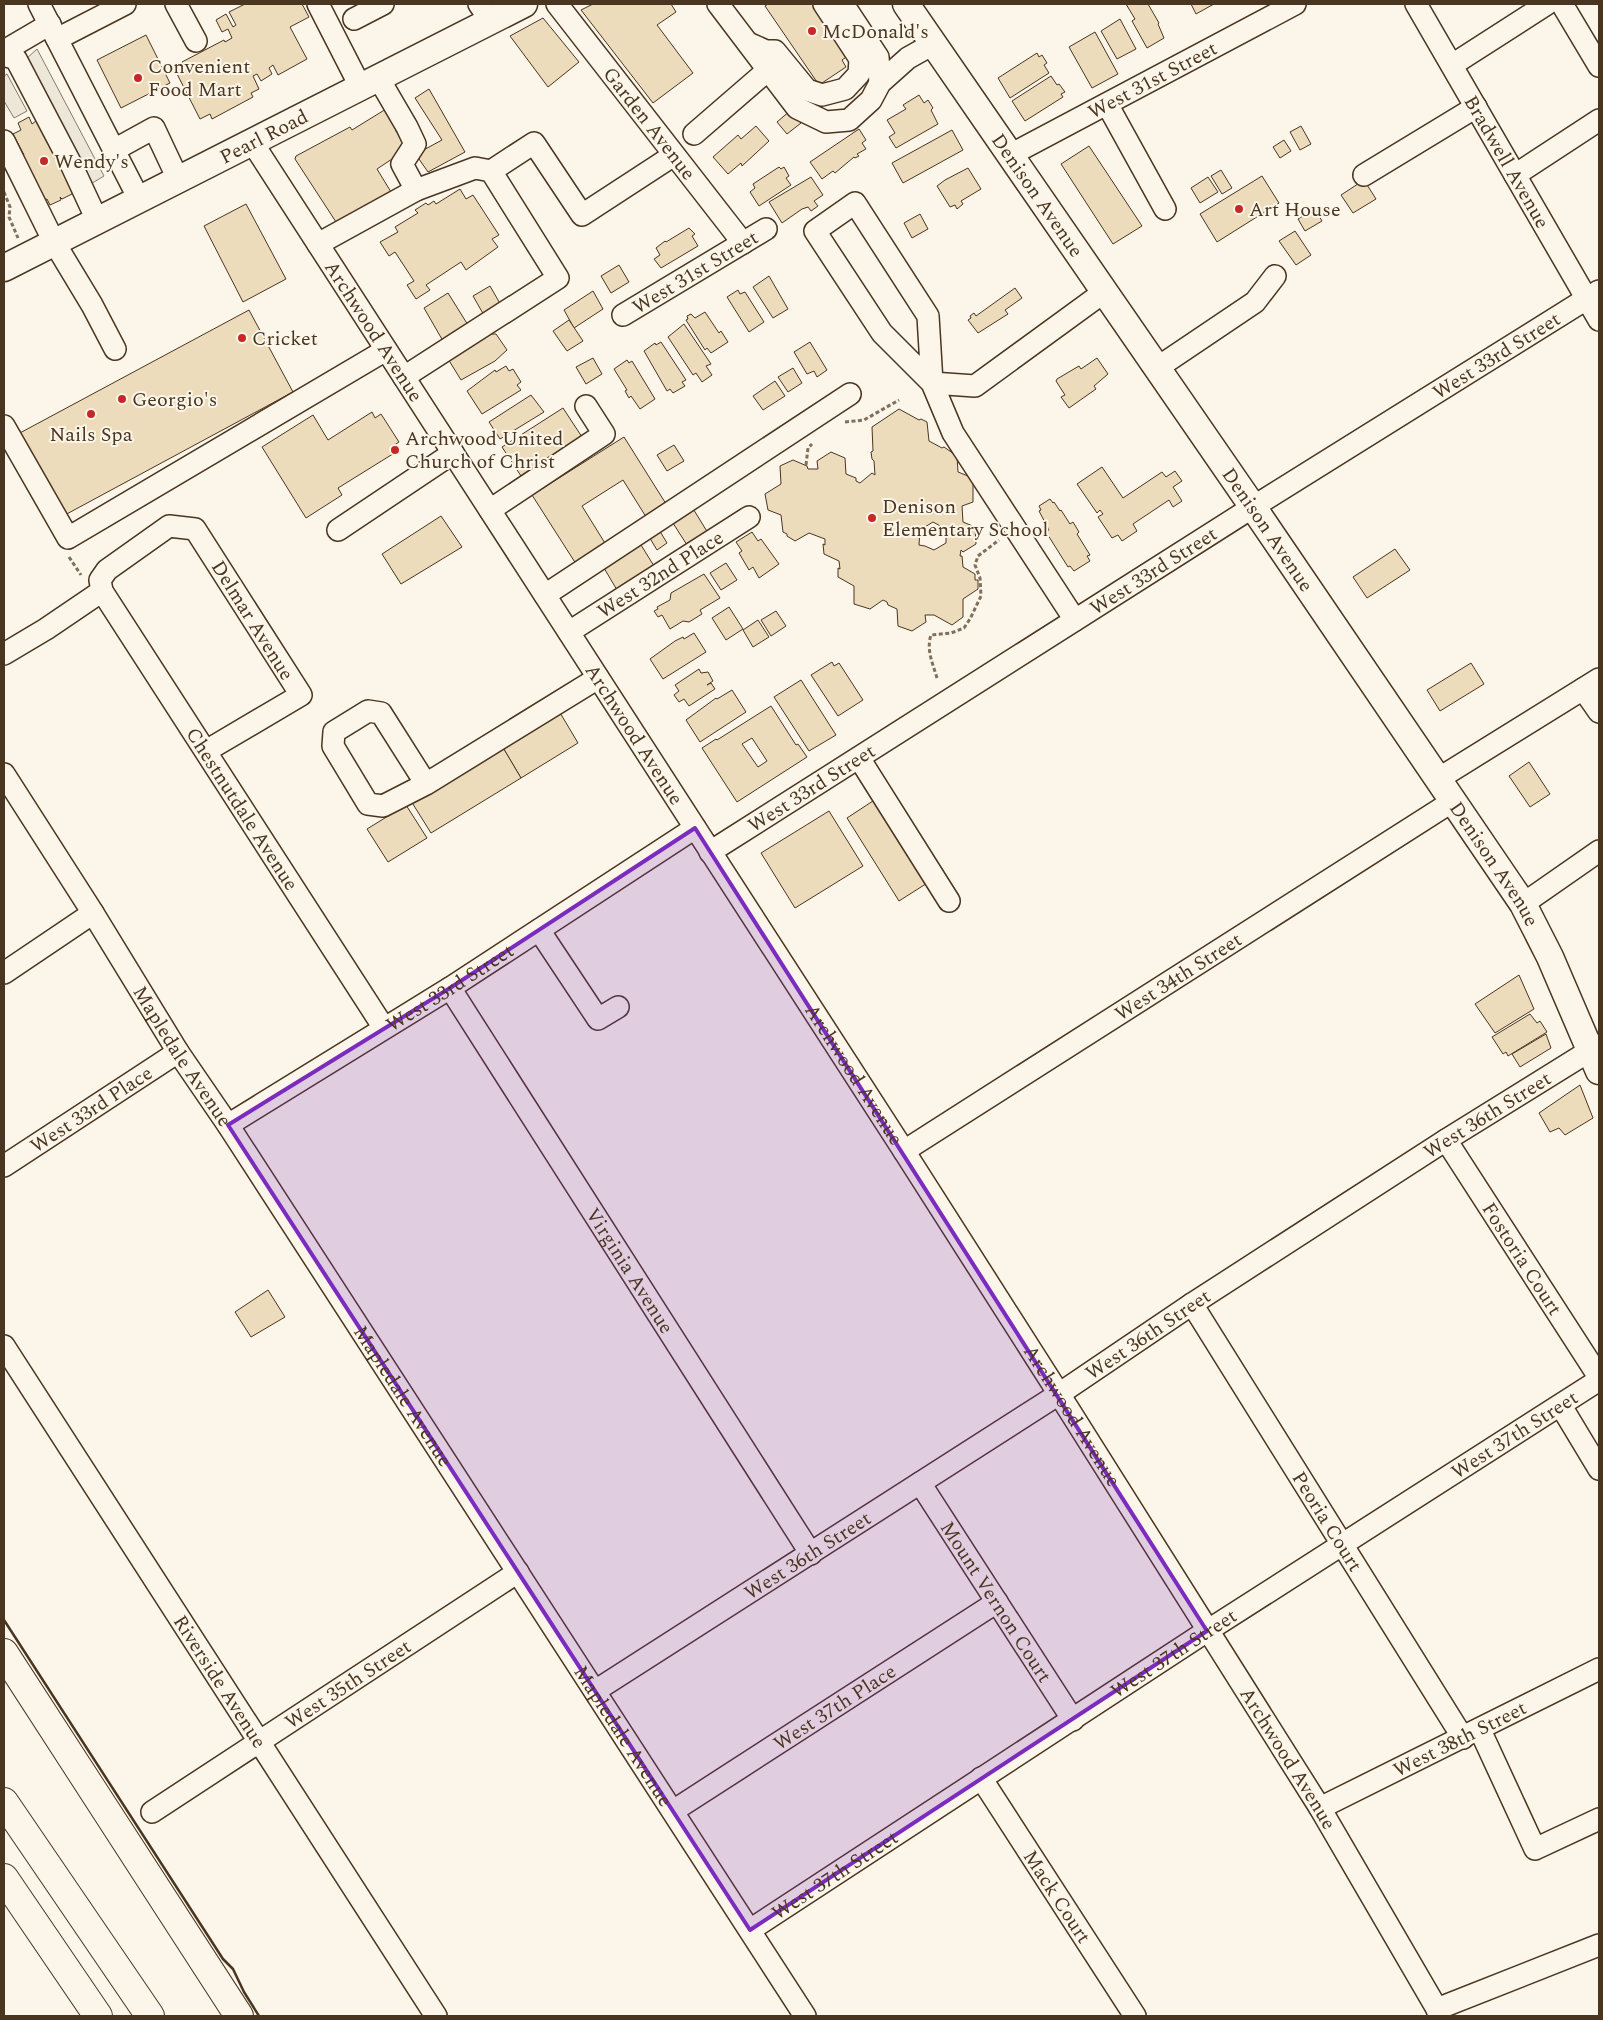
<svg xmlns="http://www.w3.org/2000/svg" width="1603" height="2020" viewBox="0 0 1603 2020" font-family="Spectral,serif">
<rect width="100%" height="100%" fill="#fbf6e9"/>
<!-- parking -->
<g fill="#ede7d9" stroke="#887966">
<polygon points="37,49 104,176 89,185 25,60"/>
<polygon points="7,74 27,111 14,118 4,101 4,76"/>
</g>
<!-- building -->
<g fill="#ecdcbc" stroke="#4a3520" fill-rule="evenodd">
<polygon points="245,4 302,4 309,17 290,27 307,59 278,75 273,65 269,68 272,74 261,81 257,74 253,76 259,89 251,93 253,97 212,119 210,114 200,119 174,68 183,64 182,62 224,40 225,42 232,38 228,29 222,32 216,20 226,14 233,27 236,25 229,12"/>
<polygon points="593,4 671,4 676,12 657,25 693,73 653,103 581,10"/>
<polygon points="768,4 817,4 849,55 842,60 846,67 819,85 765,6"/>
<polygon points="1126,4 1148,4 1159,23 1158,24 1164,38 1147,48 1132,21 1135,19"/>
<polygon points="1191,4 1214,4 1196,14"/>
<polygon points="543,18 579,62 548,87 510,36"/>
<polygon points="1120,19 1136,49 1117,59 1101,31"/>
<polygon points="1095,32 1118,74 1092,88 1069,47"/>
<polygon points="146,35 170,83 121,108 97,60"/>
<polygon points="1037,53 1039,57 1042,55 1047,63 1044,65 1049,73 1010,98 998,78"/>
<polygon points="1051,76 1057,85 1059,84 1065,92 1061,94 1063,97 1025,121 1012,101"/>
<polygon points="429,89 465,152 428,172 419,159 418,153 442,140 415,98"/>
<polygon points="919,95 924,103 928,100 933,108 931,110 938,124 896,148 889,137 895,133 887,120 906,109 903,105"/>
<polygon points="386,109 399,128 396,131 407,149 377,169 391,192 336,222 295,159 296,156 350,127 352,130"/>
<polygon points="791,110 801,123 787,134 777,122"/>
<polygon points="29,117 32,124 36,121 53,153 57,150 73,191 72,194 62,199 60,197 61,200 50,205 47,199 44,200 22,156 24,155 13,134 21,130 18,123"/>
<polygon points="756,126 769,141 742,166 741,163 728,174 713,157 738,135 741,139"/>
<polygon points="1301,126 1311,144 1300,150 1290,132"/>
<polygon points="859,129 866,140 862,143 866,149 857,154 859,156 855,158 854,157 835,173 833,171 822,179 810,162"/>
<polygon points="952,130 963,150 903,183 892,163"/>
<polygon points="1284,140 1291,151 1280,158 1273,147"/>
<polygon points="1089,146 1142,226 1113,244 1061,164"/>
<polygon points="779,167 781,169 784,167 789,176 786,178 791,185 759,206 750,192 755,188 753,184"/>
<polygon points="968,168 981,189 961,201 963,204 957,209 955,205 950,207 937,186 945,180"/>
<polygon points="1221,170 1232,188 1222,194 1211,176"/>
<polygon points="1262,176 1279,203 1217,242 1200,214"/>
<polygon points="811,177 823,195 814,201 818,206 811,211 808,207 802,209 782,223 769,202"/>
<polygon points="1208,177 1218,192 1200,203 1191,188"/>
<polygon points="1364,180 1376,199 1353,213 1341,195"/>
<polygon points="460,189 466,199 473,195 499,235 492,239 498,247 466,270 461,262 426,285 430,290 416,299 407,285 414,281 395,252 389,256 380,242 398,232 395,227 418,213 415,210 426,203 428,205 434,201 436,204"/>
<polygon points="246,204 286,279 243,302 204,226"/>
<polygon points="1315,209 1322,221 1305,231 1298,219"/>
<polygon points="920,214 928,229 912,238 904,223"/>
<polygon points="689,228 695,234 692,236 698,246 661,268 654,259 660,255 656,248 665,241 666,242"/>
<polygon points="1295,231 1311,255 1296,265 1279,241"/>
<polygon points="619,265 629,282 611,293 601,276"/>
<polygon points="769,276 788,309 773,318 753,287"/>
<polygon points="490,286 502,307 485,317 473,296"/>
<polygon points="1015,288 1022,298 1005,310 1008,314 978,333 968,320 971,318 970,316 974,313 976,316"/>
<polygon points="738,290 740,294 745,292 764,322 749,332 727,297"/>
<polygon points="593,291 603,309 574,328 564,310"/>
<polygon points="448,293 468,325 443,341 424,308"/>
<polygon points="249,310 293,392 63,516 18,434"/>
<polygon points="705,312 719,333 721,331 728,342 711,353 707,348 705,350 686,320 688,319 687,316 691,314 695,318"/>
<polygon points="569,320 583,341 567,351 553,331"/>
<polygon points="684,324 711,364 706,366 712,375 702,382 696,373 693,375 668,337"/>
<polygon points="487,327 491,334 496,334 507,350 495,361 461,380 445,354"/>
<polygon points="661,342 686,380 682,382 685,386 673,393 670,389 667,391 644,351 655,343 656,345"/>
<polygon points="810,342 827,370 817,377 814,371 807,374 794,352"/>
<polygon points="593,358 602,374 586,384 576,367"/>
<polygon points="1097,358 1108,374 1094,386 1096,389 1069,408 1061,397 1065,395 1056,381 1057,379 1079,366 1081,369"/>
<polygon points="627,360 629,363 632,361 655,399 640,409 631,396 629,398 625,391 627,390 614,369"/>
<polygon points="506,366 509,371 513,369 521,382 517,385 521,390 482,414 467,391 495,370 496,372"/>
<polygon points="793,368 802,383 788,392 778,377"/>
<polygon points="775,381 785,396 763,410 753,396"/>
<polygon points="531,395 544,412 500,439 489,422"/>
<polygon points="563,408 582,437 521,476 502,447"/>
<path d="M899,409L919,420L921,419L927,422L929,441L942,448L944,447L957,456L958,472L973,478V502L962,506L963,522L975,527L976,544L963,552L961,550L960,556H962L963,567L975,574V580H978V589L963,599V617L952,625L934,615H925L926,622L912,631L898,626L897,609L888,605L887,602L883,600L870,609L854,604V586L838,577V568L840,569L839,561L824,554L823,544L825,545V539L809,533L795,541L787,536V534L783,532L781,515L768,510L765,494L781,484L780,466L793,460L807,466L808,469H818L817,461L831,452L845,458L846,474L856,478V481L860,483L872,473L875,475L874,461L872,459L871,452L873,451L872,427ZM933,522L946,529V543L934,550L925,546L919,545L920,530Z"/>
<polygon points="372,412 375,418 381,414 399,442 393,446 396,452 338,488 342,495 306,518 262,447 313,415 328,440"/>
<polygon points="624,437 668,507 648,520 623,480 582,506 608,548 578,567 532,495"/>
<polygon points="674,445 684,461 667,471 657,455"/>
<polygon points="1102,467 1123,498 1162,472 1166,477 1175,471 1182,481 1173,487 1182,501 1173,507 1169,500 1133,524 1137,531 1122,541 1118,535 1112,538 1098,517 1103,514 1100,510 1097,513 1077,484"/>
<polygon points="1050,499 1053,503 1054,502 1060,511 1061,510 1070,524 1073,522 1079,532 1077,534 1090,555 1087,556 1090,561 1074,571 1070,566 1068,567 1046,532 1049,530 1039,511 1041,510 1039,506"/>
<polygon points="692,507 708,533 687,545 671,520"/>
<polygon points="441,516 462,547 401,584 382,554"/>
<polygon points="658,528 667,543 657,550 648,535"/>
<polygon points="752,532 758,541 761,539 779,564 759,578 753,567 749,570 739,553 742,551 736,542"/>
<polygon points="641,545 654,566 617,590 604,568"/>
<polygon points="1395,549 1410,570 1367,598 1353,577"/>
<polygon points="726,563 737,580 721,590 710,573"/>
<polygon points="704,574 720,598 700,610 702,614 689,622 683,621 670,629 662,615 658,617 654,611 658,609 657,607 670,600 671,593"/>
<polygon points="729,607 743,629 726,640 712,618"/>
<polygon points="776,611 786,626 771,636 761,620"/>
<polygon points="758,620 769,637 753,647 743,630"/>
<polygon points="694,633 706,652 663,679 650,659 675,641 683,637 684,639"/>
<polygon points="832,662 834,666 839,663 863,700 838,716 811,675"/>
<polygon points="1471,663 1484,684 1440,711 1427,690"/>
<polygon points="699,669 701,673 708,672 713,681 707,685 711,683 715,689 689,706 684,699 679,702 674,695 679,691 675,685"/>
<polygon points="801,680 836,735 809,751 774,697"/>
<polygon points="732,690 746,712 700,742 686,720 716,698 717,699"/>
<path d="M771,706L796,745L798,744L807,757L737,802L702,748L716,739L717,740ZM752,738L767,761L758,767L742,744Z"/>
<polygon points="559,711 578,743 521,778 502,746"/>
<polygon points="502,746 521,778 431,833 411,801"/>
<polygon points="1529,762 1550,794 1530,807 1509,776"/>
<polygon points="879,797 932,880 899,901 847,818"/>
<polygon points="406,805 427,838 388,862 367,829"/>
<polygon points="829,811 863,866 795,908 761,853"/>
<polygon points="1519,975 1534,1009 1495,1033 1475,1004"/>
<polygon points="1530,1014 1537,1023 1540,1021 1547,1032 1508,1056 1506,1052 1503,1054 1492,1037"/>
<polygon points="1546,1034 1551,1048 1520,1067 1512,1054"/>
<polygon points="1580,1085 1593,1118 1565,1135 1559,1128 1550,1132 1539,1113"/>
<polygon points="268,1290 285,1317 251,1337 235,1312"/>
</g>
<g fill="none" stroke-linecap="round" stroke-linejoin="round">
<defs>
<g id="minor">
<polyline points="39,4 139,199"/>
<polyline points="176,4 196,41"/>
<polyline points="318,4 361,88"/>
<polyline points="479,4 491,21"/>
<path id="s1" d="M557,4L743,243"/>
<polyline points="718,4 797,108 826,122 849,120 871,100 880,83 908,58 933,44"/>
<polyline points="843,4 878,57 880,83"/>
<path id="s2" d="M1416,4L1599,320"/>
<polyline points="1562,4 1599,66"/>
<polyline points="354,19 383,4"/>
<polyline points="57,39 125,4"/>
<polyline points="748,43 766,51 775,51 807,90 822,95 845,89 859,74 860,59 824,4"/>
<polyline points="4,51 50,24"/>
<polyline points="4,55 16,59 71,164 97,220"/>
<polyline points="1452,65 1547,4"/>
<polyline points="379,79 407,127 415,144 402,164 416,190"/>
<polyline points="1107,104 1165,209"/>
<polyline points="694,134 768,70"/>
<polyline points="4,141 54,242 92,305 115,349"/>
<path id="s3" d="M252,142L904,1151L1059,1394L1320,1808L1437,2009L1439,2016"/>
<polyline points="114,150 154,128 178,179"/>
<path id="s4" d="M1010,155L1295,4"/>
<polyline points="491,171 534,143 582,215 674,155"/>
<polyline points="1364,175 1476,107"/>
<polyline points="1515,175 1599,120"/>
<polyline points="318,244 416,190 475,168 491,171 558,278 404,377"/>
<path id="s5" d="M623,315L766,229"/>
<polyline points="1157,368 1255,302 1275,276"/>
<polyline points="4,426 68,538 386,350"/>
<polyline points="490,510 604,434 586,406"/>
<polyline points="338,530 453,453"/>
<polyline points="545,595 850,394"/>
<polyline points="1075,620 953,433 932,383 928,316 855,203 815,231 882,333 932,383 975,386 1104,292"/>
<path id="s6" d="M569,632L749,517"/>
<polyline points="4,654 46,629 102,591"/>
<polyline points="1583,689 1599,712"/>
<path id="s7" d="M206,751L301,695L195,529L169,526L107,570L100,580L102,591L384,1028"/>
<polyline points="859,758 949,901"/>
<path id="s8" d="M4,774L93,913L178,1052L228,1125L805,2016"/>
<polyline points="1438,779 1599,679"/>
<polyline points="426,784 381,713 368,711 334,732 333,746 368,804 383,806 426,784 598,678"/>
<path id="s9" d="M710,852L1253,507L1599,291"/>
<polyline points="1523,904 1599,851"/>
<polyline points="539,930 598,1019 618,1007"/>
<polyline points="4,973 93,913"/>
<path id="s10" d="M450,988L811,1554"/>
<path id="s11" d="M228,1125L450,988L695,828"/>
<path id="s12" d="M1446,1140L1599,1377"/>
<path id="s13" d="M904,1151L1453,801"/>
<path id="s14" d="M4,1166L178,1052"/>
<path id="s15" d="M1192,1304L1463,1738"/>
<path id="s16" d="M4,1346L436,2016"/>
<polyline points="1561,1406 1599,1469"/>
<path id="s17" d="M920,1483L1073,1720"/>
<path id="s18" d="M595,1691L1059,1394L1192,1304L1446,1140L1599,1045"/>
<polyline points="1480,1730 1535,1849 1599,1819"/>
<path id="s19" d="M981,1778L1135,2016"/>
<path id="s20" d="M1320,1808L1599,1669"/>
<path id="s21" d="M673,1811L997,1602"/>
<path id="s22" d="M152,1812L518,1572"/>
<path id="s23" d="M750,1930L1207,1631L1599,1380"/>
<polyline points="1437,2009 1599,1945"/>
</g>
<g id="major">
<path id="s24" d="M906,4L1253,507L1523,904L1550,957L1599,1071"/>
<path id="s25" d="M4,268L524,4"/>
</g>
<g id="highway">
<polyline points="4,1653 239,2016"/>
<polyline points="4,1802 150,2016"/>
<polyline points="4,1878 98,2016"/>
</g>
</defs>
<!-- minor casing -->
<use href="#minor" stroke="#4a3520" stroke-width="24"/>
<!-- major casing -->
<use href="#major" stroke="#4a3520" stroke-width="29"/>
<!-- highway casing -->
<use href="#highway" stroke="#4a3520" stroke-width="30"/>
<!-- path -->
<g stroke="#7f6f5c" stroke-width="3" stroke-dasharray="4 2.5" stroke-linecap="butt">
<polyline points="4,192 10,207 9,217 18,238"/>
<polyline points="845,422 864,420 899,400"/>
<polyline points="806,465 808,448 812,444"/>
<polyline points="69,557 81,575"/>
<path d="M937,678C933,664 926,650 931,635L951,633L964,628L970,619L981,596L980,578L975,565L978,556L999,540"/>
</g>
<!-- minor -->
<use href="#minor" stroke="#fbf6e9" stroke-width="21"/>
<!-- major -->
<use href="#major" stroke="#fbf6e9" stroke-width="26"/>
<!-- highway -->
<use href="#highway" stroke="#fbf6e9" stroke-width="28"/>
<!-- wall -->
<polyline stroke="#4a3520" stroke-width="2.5" points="4,1620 223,1959 233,1969 244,1992 259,2016"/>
</g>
<!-- marked area -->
<path fill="#7b2cbf" fill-opacity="0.2" stroke="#7b2cbf" stroke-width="4" stroke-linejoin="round" d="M695,828L1207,1631L750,1930L228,1125L450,988Z"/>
<!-- markers -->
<g fill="#c62828" stroke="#fbf6e9" stroke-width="2">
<circle cx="812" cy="31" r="5"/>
<circle cx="138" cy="78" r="5"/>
<circle cx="44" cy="161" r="5"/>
<circle cx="1239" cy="209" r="5"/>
<circle cx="242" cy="338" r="5"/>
<circle cx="122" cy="399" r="5"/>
<circle cx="91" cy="414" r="5"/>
<circle cx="395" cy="450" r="5"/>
<circle cx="872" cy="518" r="5"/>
</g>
<g text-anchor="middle" stroke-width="4" stroke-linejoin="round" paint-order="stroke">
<!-- poi labels -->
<g font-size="20" fill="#4a3520" stroke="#fbf6e9" text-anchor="start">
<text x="822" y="38">McDonald's</text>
<text x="148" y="73">Convenient<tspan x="148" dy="23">Food Mart</tspan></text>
<text x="54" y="168">Wendy's</text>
<text x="1249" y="216">Art House</text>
<text x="252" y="345">Cricket</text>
<text x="132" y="406">Georgio's</text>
<text x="91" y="441" text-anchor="middle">Nails Spa</text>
<text x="405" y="445">Archwood United<tspan x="405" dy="23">Church of Christ</tspan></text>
<text x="882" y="513">Denison<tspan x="882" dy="23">Elementary School</tspan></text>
</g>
<!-- street labels -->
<g font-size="20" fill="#4a3520" stroke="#fbf6e9">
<text dy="7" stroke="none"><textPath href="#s4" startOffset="161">West 31st Street</textPath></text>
<text dy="7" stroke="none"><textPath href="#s1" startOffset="151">Garden Avenue</textPath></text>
<text dy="7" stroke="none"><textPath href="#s25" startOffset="291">Pearl Road</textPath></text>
<text dy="7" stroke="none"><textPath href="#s2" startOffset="182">Bradwell Avenue</textPath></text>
<text dy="7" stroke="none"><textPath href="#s24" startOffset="232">Denison Avenue</textPath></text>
<text dy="7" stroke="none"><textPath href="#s5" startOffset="84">West 31st Street</textPath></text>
<text dy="7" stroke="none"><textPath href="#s3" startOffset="225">Archwood Avenue</textPath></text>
<text dy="7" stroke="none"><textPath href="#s9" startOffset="930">West 33rd Street</textPath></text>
<text dy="7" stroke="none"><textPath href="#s24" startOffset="638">Denison Avenue</textPath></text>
<text dy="7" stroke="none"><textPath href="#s9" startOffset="525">West 33rd Street</textPath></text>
<text dy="7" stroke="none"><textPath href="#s6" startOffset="108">West 32nd Place</textPath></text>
<text transform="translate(253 620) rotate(58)" y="7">Delmar Avenue</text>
<text dy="7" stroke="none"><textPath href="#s3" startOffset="705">Archwood Avenue</textPath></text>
<text dy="7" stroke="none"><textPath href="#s9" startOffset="120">West 33rd Street</textPath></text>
<text dy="7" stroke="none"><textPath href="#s7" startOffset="692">Chestnutdale Avenue</textPath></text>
<text dy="7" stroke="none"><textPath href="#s24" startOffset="1042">Denison Avenue</textPath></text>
<text dy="7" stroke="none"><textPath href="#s13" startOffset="325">West 34th Street</textPath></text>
<text dy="7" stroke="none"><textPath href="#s11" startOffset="261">West 33rd Street</textPath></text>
<text dy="7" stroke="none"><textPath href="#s8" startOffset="334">Mapledale Avenue</textPath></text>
<text dy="7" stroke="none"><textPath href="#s3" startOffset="1110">Archwood Avenue</textPath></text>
<text dy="7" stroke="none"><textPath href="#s14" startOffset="104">West 33rd Place</textPath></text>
<text dy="7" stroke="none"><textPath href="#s18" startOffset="1062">West 36th Street</textPath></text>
<text dy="7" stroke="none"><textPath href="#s12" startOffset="141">Fostoria Court</textPath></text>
<text dy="7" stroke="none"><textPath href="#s10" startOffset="335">Virginia Avenue</textPath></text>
<text dy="7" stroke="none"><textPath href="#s18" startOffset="658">West 36th Street</textPath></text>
<text dy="7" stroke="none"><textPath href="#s8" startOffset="739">Mapledale Avenue</textPath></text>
<text dy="7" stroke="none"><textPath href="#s3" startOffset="1515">Archwood Avenue</textPath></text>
<text dy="7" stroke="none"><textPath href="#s23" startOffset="911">West 37th Street</textPath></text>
<text dy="7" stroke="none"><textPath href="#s15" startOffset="256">Peoria Court</textPath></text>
<text dy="7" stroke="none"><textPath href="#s18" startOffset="252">West 36th Street</textPath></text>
<text dy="7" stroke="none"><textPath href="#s17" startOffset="141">Mount Vernon Court</textPath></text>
<text dy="7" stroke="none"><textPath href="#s23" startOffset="506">West 37th Street</textPath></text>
<text dy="7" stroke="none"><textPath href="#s16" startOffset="399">Riverside Avenue</textPath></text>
<text dy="7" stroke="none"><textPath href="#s22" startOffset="234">West 35th Street</textPath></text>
<text dy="7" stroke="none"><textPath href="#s21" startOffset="192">West 37th Place</textPath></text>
<text dy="7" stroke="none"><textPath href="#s8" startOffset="1144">Mapledale Avenue</textPath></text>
<text dy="7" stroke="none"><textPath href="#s20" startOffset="156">West 38th Street</textPath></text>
<text dy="7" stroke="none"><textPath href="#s3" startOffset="1920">Archwood Avenue</textPath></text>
<text dy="7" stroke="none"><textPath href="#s23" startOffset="101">West 37th Street</textPath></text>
<text dy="7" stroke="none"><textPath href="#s19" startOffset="141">Mack Court</textPath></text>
</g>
</g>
<!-- border -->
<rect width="1603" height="2020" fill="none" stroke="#4a3520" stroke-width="10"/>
</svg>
